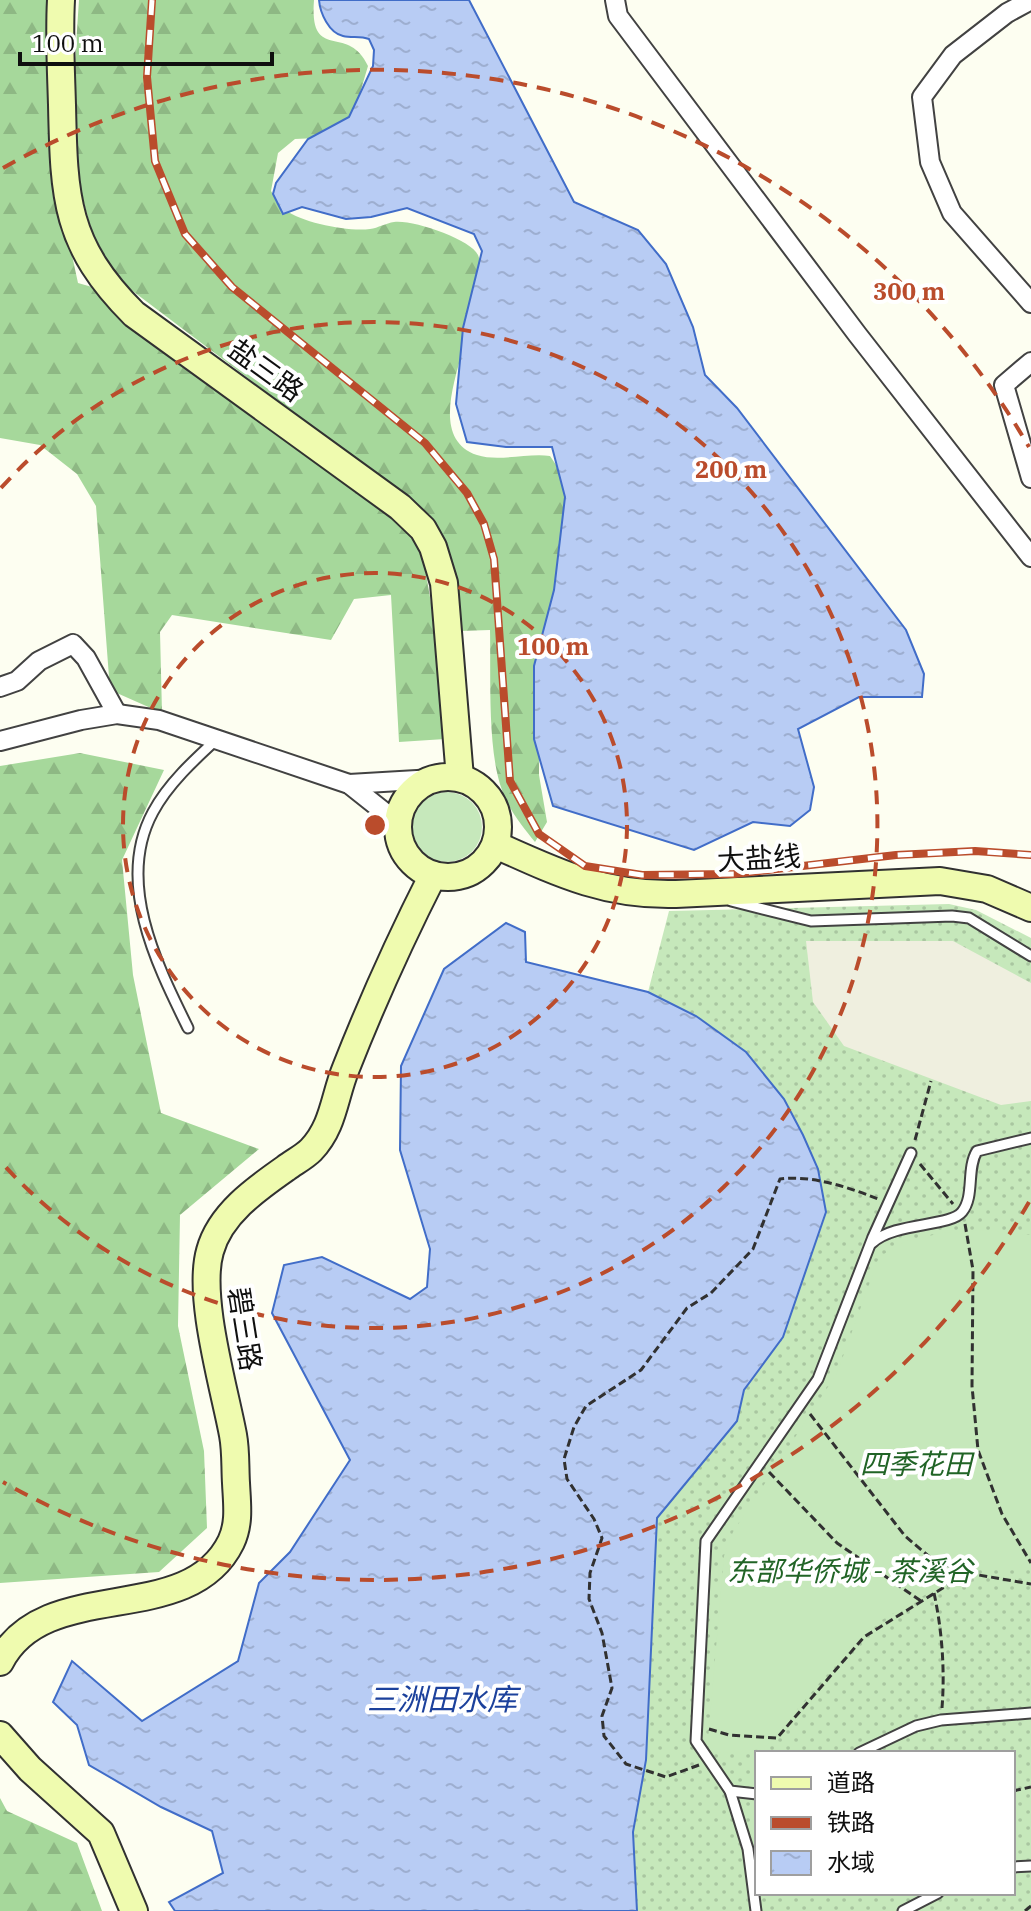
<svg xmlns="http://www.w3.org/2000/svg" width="1031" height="1911" viewBox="0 0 1031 1911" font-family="'IBM Plex Serif','Noto Sans SC',serif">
<defs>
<pattern id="grass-dots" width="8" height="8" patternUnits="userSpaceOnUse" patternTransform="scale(2)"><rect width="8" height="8" fill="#c6e8bb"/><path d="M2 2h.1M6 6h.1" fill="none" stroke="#a9c6a0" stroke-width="1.8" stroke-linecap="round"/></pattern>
<pattern id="forest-firs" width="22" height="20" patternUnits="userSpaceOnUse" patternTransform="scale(2)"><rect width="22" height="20" fill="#a6d89b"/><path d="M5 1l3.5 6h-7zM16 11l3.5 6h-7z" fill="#8eb884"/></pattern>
<pattern id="water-ripples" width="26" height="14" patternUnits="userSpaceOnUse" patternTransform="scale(2)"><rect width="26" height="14" fill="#b8ccf4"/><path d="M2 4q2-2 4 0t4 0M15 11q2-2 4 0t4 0" fill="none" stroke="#9daed0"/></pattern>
</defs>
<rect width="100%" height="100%" fill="#fdfef1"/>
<!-- grass -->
<path fill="url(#grass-dots)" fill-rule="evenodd" d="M949,904L976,910L1031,938V1911H637L633,1832L646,1760L657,1517L737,1421L744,1390L783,1337L826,1212L696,1016L648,992L669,911ZM757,1753H1013V1893H757Z"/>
<!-- forest -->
<g fill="url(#forest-firs)">
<polygon points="0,0 48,0 50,143 54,190 67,232 78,283 99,289 352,478 411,532 424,563 431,603 445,739 399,742 391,595 354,599 331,640 172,615 160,632 162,713 110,690 96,506 77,474 40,445 0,438"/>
<path d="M79,0H314C309,64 348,22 368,66L352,120L317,138L295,139L278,153L271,191C275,197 279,206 285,210C303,223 349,232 370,229C378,228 386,223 394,222C411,219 471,239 478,255C482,264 480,276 478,286C473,308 467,330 462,352C454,384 433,440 477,455C498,462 527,453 550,456L567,481V521L539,684V775L547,822L535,842C522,826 509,810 502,790C487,750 491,675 490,630L460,631C455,577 456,551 420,508L126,286C117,273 104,260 98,245C67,178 74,73 79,0Z"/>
<polygon points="80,753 164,770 122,860 133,975 161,1113 259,1149 180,1215 178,1326 204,1451 207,1528 159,1572 0,1583 0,766"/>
<polygon points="0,1798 7,1811 77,1843 102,1911 0,1911"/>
</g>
<!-- garden -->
<g fill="#c6e8bb">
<circle cx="447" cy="827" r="35"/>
<polygon points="989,1230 1031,1235 1031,1558 1019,1568 971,1568 863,1631 764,1749 709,1754 708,1740 724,1556 733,1532 837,1373 879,1257 906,1241 942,1233"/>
</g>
<!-- plaza -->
<polygon fill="#efefdf" points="806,941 953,941 1031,983 1031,1101 1001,1105 844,1046 813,1002"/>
<!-- water -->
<g fill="url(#water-ripples)" stroke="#416dc8" stroke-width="2">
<path d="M319,0H469L574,202L638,230L666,264L693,327L705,375L737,408L906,630L924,674L922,697H859L798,729L814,787L810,810L790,826L753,822L694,850L553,806L534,739V666L554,590L565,497L552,447H506L467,442L456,404L463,328L482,251L474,234L407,208L371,217L346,219L302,207L283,214L273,194L276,183L308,139L349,117L373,66L374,50L369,39C360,36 352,38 343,36C329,33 320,13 319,0Z"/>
<polygon points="506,923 525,932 526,962 648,992 696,1016 746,1052 784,1099 803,1135 818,1169 826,1212 783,1337 744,1390 737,1421 657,1518 646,1760 633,1832 637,1911 175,1911 169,1902 223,1873 212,1831 161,1807 89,1765 77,1725 53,1702 72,1661 142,1721 238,1661 259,1583 290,1552 350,1460 272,1313 284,1265 322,1257 410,1299 427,1287 430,1249 400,1150 401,1066 444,969"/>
</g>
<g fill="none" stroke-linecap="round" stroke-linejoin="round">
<defs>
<g id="service">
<polyline points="731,901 811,921 952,916 969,918 1031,956"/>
<path d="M188,1028C157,965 115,882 153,812C168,784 194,760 217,739"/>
<path d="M872,1243C894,1222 950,1227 962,1212C975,1196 966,1169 977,1151L1031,1138"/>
<polyline points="859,1753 916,1726 941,1720 1031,1713"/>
<polyline points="730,1791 748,1849 756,1911"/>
<polyline points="757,1794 730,1791 696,1741 706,1541 818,1379 873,1237 911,1153"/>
<polyline points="1013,1867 1031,1866"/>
<polyline points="903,1911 938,1893"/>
</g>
<g id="minor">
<polyline points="615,0 618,16 857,334 1031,557"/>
<polyline points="1031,0 1007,13 953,55 922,97 930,162 952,213 1031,303"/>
<polyline points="1031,362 1004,385 1031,478"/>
<polyline points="0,687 17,681 39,661 73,644 86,658 117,714"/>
<polyline points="0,741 81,720 117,714 159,720 349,784 383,811 399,840"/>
<polyline points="349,784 434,779"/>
</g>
<g id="secondary">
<path d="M61,0C59,35 61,70 62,105C64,198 65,245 134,314L400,507L423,529L433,547L444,583L460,778"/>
<circle cx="448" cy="827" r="50"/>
<path d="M496,845C558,873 606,896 676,894L940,881L987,889L1031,908"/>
<path d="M0,1662C45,1574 188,1630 231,1542C240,1523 237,1504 236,1483C235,1467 236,1451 233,1435C224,1387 197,1296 210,1251C220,1214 256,1189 286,1168C294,1162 304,1157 311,1150C334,1126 334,1097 346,1068C372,1002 401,938 433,875"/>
<polyline points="0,1735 30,1769 101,1833 134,1911"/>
</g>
</defs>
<!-- service casing -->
<use href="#service" stroke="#424242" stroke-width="13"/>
<!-- minor casing -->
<use href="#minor" stroke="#424242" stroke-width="22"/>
<!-- secondary casing -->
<use href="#secondary" stroke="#313131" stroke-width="30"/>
<!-- path -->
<g stroke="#313131" stroke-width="3" stroke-dasharray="8 4" stroke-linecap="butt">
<polyline points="915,1140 931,1081"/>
<polyline points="920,1164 953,1204"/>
<polyline points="965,1224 973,1270 972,1386 978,1450 1002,1514 1031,1563"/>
<polyline points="810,1414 905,1536 932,1559 967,1573"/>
<polyline points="769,1472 837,1543 921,1601"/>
<path d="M934,1593C942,1630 945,1670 942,1708"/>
<polyline points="709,1729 729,1735 777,1738 864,1637 967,1573 1031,1584"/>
<path d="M699,1765L666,1777L626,1764L604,1736L602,1716L612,1688L602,1633L589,1599L590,1573L602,1538L594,1519L567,1479L564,1459L574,1427L586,1406L641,1370L687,1308L711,1293L753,1249L780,1179C812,1175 848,1187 878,1199"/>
<polyline points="1013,1791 1031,1787"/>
<polyline points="1025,1911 1031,1906"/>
</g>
<!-- service -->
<use href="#service" stroke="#fff" stroke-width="9"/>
<!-- minor -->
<use href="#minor" stroke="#fff" stroke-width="18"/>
<!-- secondary -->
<use href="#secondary" stroke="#effbaf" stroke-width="26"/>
<defs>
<polyline id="rail" points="152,0 147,77 155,161 185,234 232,287 425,443 467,493 484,524 494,559 510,781 539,834 585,866 642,875 734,874 896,855 975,851 1031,855"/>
</defs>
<!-- rail casing -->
<use href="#rail" stroke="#ba4c2c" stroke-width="8"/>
<!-- rail -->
<use href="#rail" stroke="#fff" stroke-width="5" stroke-dasharray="15" stroke-linecap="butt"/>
</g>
<!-- distance rings -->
<g fill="none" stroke="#ba4c2c" stroke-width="4" stroke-dasharray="14 10">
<circle cx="375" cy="825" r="252"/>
<path d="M1 488A503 503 0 1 1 1 1162"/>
<path d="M1029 1202A755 755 0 0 1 3 1482M3 168A755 755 0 0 1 1029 447"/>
</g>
<g text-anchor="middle" stroke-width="8" stroke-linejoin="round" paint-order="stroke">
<!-- street labels -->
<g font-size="28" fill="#0f0f0f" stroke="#fff">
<text transform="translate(266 370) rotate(36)" y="10">盐三路</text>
<text transform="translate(759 858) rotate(-3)" y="10">大盐线</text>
<text transform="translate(245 1329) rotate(81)" y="10">碧三路</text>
</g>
<!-- park labels -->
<g font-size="28" font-style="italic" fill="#216426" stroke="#fff">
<text x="916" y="1474">四季花田</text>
<text x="850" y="1581">东部华侨城 - 茶溪谷</text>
</g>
<!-- water labels -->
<g font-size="30" font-style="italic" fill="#1c419c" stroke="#fff">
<text x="442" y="1710">三洲田水库</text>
</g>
</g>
<circle cx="375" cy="825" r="12" fill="#ba4c2c" stroke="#fff" stroke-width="4"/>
<g font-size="24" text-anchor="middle" font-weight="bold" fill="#ba4c2c" stroke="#fff" stroke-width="8" stroke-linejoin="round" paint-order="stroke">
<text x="909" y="300">300 m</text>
<text x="731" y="478">200 m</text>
<text x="553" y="655">100 m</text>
</g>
<!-- legend -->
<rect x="755" y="1751" width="260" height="144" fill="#ffffff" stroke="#9f9f9f" stroke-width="2"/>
<rect x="771" y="1777" width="40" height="12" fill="#effbaf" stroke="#9f9f9f" stroke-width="2"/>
<text x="827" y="1791" font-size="24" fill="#0f0f0f">道路</text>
<rect x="771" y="1817" width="40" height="12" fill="#ba4c2c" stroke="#9f9f9f" stroke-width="2"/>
<text x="827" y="1831" font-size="24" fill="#0f0f0f">铁路</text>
<rect x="771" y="1851" width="40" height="24" fill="url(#water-ripples)" stroke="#9f9f9f" stroke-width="2"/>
<text x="827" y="1871" font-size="24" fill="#0f0f0f">水域</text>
<!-- scale -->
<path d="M20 52v12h252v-12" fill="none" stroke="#0f0f0f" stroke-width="4"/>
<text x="32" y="52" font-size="24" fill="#0f0f0f" stroke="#ffffff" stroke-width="6" paint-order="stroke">100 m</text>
</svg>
